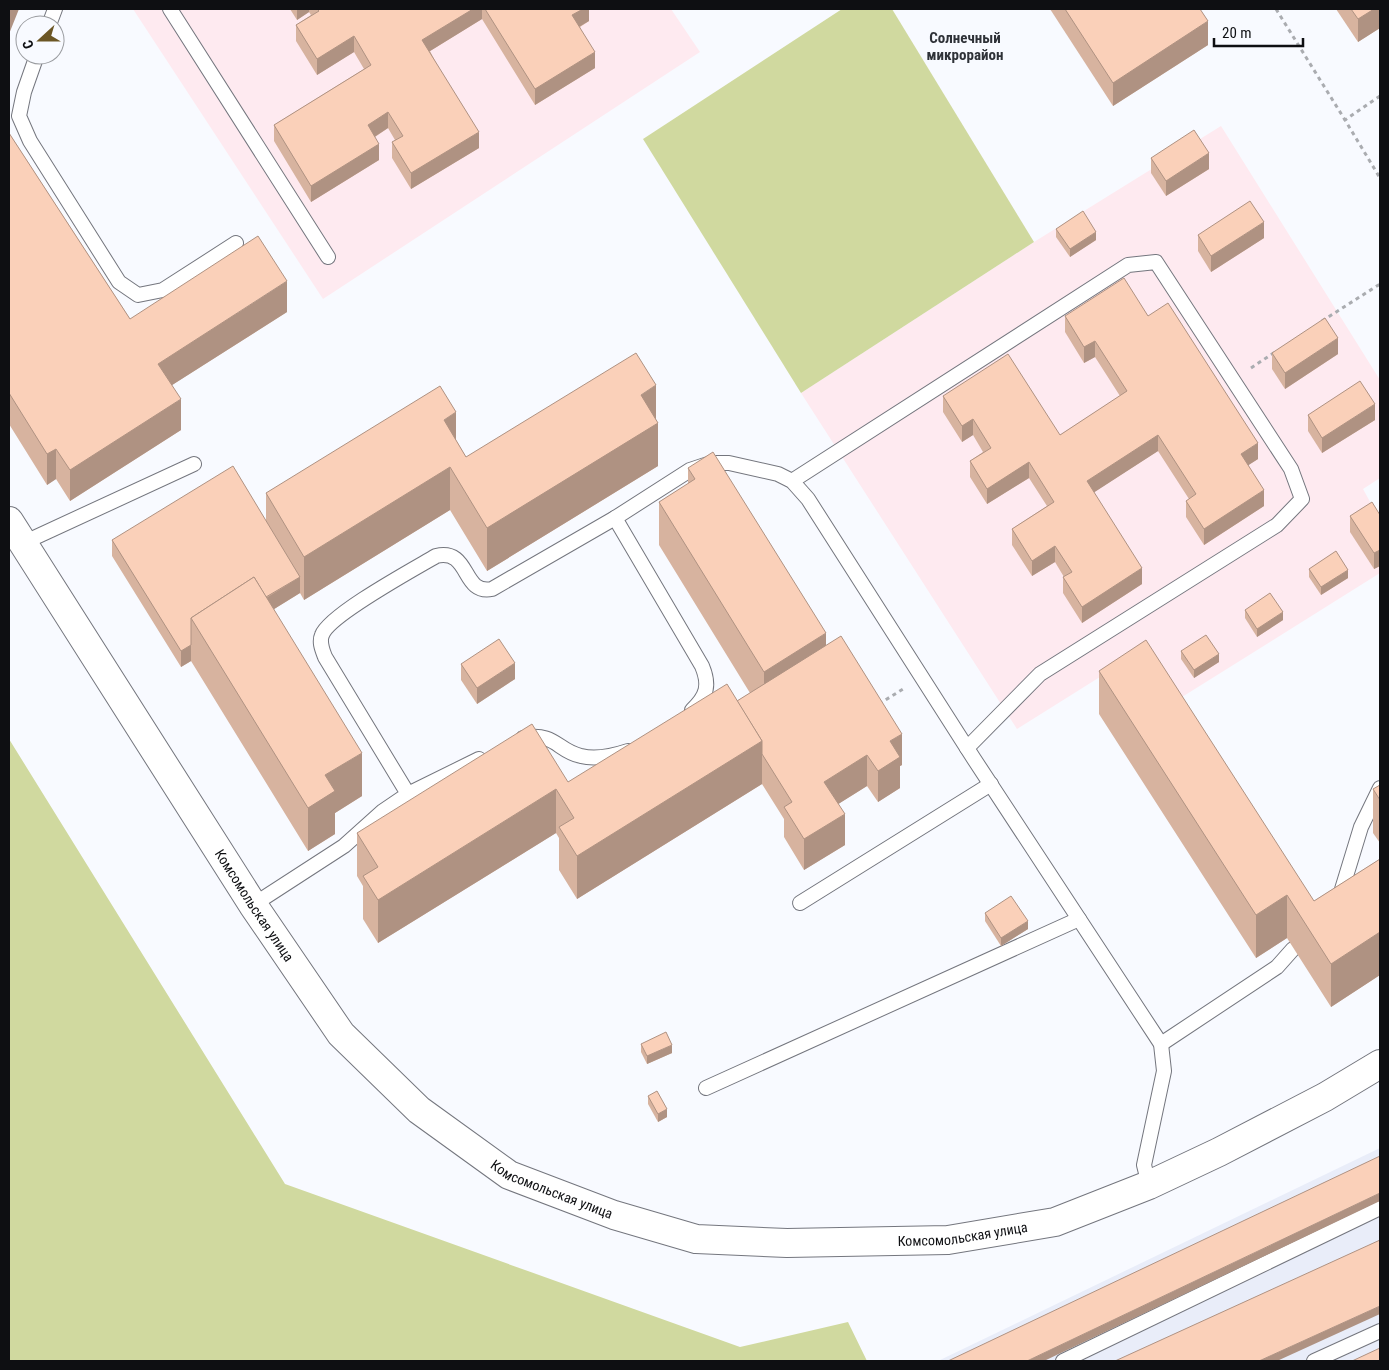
<svg xmlns="http://www.w3.org/2000/svg" width="1389" height="1370" viewBox="0 0 1389 1370" font-family="'Roboto Condensed',sans-serif">
<rect width="100%" height="100%" fill="#f8faff"/>
<!-- built -->
<polygon fill="#e9edf9" points="1380,1148 1380,1361 938,1361"/>
<!-- education -->
<g fill="#feeaf0">
<polygon points="133,9 671,9 700,52 323,299"/>
<polygon points="1221,126 1380,380 1380,478 1363,489 1380,520 1380,573 1182,697 1135,655 1017,729 801,393 1034,242"/>
</g>
<!-- green -->
<g fill="#d0d99f">
<polygon points="842,9 892,9 1034,242 801,393 643,139"/>
<polygon points="9,739 285,1184 740,1347 848,1322 867,1361 9,1361"/>
</g>
<g fill="none" stroke-linecap="round" stroke-linejoin="round">
<defs>
<g id="service">
<polyline points="170,9 328,257"/>
<polyline points="49,25 55,9"/>
<polyline points="37,55 24,92 19,116 30,141 119,282 138,295 163,290 236,243"/>
<polyline points="792,481 1128,265 1156,262 1291,469 1302,499 1277,525 1040,674 967,748"/>
<path d="M615,518L702,666C710,685 707,696 692,710"/>
<polyline points="23,543 194,464"/>
<path d="M523,738C556,732 557,751 581,756C596,760 613,756 628,751"/>
<polyline points="408,794 479,759"/>
<polyline points="1339,899 1361,827 1380,788"/>
<polyline points="800,903 991,784"/>
<path d="M253,905L344,846L383,811L408,794L325,657C322,649 319,642 322,635C329,615 414,569 436,556C471,548 461,595 492,589L615,518L690,470L711,463H729L778,474L792,481L808,499L974,759L1161,1044L1164,1071L1144,1165L1149,1185"/>
<polyline points="1161,1044 1277,967 1293,949"/>
<polyline points="706,1088 1079,919"/>
<polyline points="1063,1361 1380,1208"/>
<polyline points="1314,1361 1380,1331"/>
</g>
<g id="minor">
<path id="s1" d="M9,521L253,905L341,1034L419,1110L509,1175L614,1215L696,1239L787,1243L948,1240L1055,1222L1149,1185L1219,1152L1325,1097L1380,1064"/>
</g>
</defs>
<!-- service casing -->
<use href="#service" stroke="#74767e" stroke-width="16"/>
<!-- minor casing -->
<use href="#minor" stroke="#74767e" stroke-width="30"/>
<!-- path -->
<g stroke="#aaacb0" stroke-width="3" stroke-dasharray="4 4" stroke-linecap="butt">
<polyline points="1276,9 1345,120"/>
<polyline points="1380,96 1345,120 1380,178"/>
<polyline points="1322,321 1380,284"/>
<polyline points="1251,368 1275,352"/>
<polyline points="879,704 903,689"/>
</g>
<!-- service -->
<use href="#service" stroke="#fff" stroke-width="14"/>
<!-- minor -->
<use href="#minor" stroke="#fff" stroke-width="28"/>
</g>
<!-- wall -->
<g fill="#d7b39f">
<polygon points="290,9 589,9 589,21 580,27 595,68 535,105 482,19 430,51 479,148 411,189 392,158 392,142 395,140 388,128 375,137 379,160 311,202 274,141 274,125 364,69 354,52 317,75 296,41 296,25 311,15 309,12 297,20"/>
<polygon points="1050,9 1200,9 1208,45 1113,106"/>
<polygon points="1336,9 1380,9 1380,28 1358,42"/>
<polygon points="9,133 130,319 287,312 172,385 181,430 70,501 56,479 47,485 9,424"/>
<polygon points="1151,158 1209,169 1166,196 1151,173"/>
<polygon points="1056,229 1096,240 1070,257 1056,237"/>
<polygon points="1198,235 1264,238 1211,272 1198,251"/>
<polygon points="1065,316 1148,316 1258,459 1248,465 1264,506 1204,545 1186,517 1186,501 1189,499 1158,451 1094,492 1142,584 1082,623 1063,593 1063,577 1064,577 1055,562 1032,576 1012,545 1012,529 1047,506 1029,478 987,504 970,477 970,461 983,452 973,435 962,442 943,412 943,396 1060,435 1120,396 1095,357 1084,363 1065,332"/>
<polygon points="1272,353 1338,354 1285,389 1272,369"/>
<polygon points="1308,415 1375,420 1322,453 1308,431"/>
<polygon points="656,419 658,466 487,571 450,510 304,600 300,593 274,609 362,796 335,813 335,834 308,851 191,661 181,667 112,556 112,540 266,520 266,493 456,440 466,457"/>
<polygon points="688,468 826,646 902,765 900,766 900,788 878,802 867,786 838,804 845,845 804,870 784,837 784,819 762,784 577,899 559,870 559,838 556,833 378,943 363,919 363,886 357,876 357,833 568,782 737,701 750,693 659,545 659,502 688,484"/>
<polygon points="1380,515 1380,566 1374,569 1350,532 1350,516"/>
<polygon points="1309,569 1348,578 1321,595 1309,577"/>
<polygon points="1245,610 1283,620 1257,637 1245,618"/>
<polygon points="1181,651 1219,662 1194,678 1181,659"/>
<polygon points="461,664 515,679 477,704 461,680"/>
<polygon points="1099,671 1314,901 1380,859 1380,975 1331,1007 1287,938 1256,958 1099,714"/>
<polygon points="1380,785 1380,843 1373,833 1373,789"/>
<polygon points="985,913 1028,929 1001,946 985,921"/>
<polygon points="641,1044 672,1053 647,1064 641,1052"/>
<polygon points="648,1096 667,1117 658,1122 648,1104"/>
</g>
<!-- shaded-wall -->
<g fill="#af9282">
<polygon points="9,9 19,9 9,34"/>
<polygon points="297,9 309,9 309,12 297,20"/>
<polygon points="473,9 482,9 482,19 422,56 422,40"/>
<polygon points="583,9 589,9 589,21 572,31 572,15"/>
<polygon points="1374,9 1380,9 1380,28 1358,42 1358,19"/>
<polygon points="1208,21 1208,45 1113,106 1113,83"/>
<polygon points="354,36 354,52 317,75 317,59"/>
<polygon points="595,52 595,68 535,105 535,89"/>
<polygon points="388,112 388,128 368,141 368,125"/>
<polygon points="479,132 479,148 411,189 411,173"/>
<polygon points="379,144 379,160 311,202 311,186"/>
<polygon points="1209,153 1209,169 1166,196 1166,181"/>
<polygon points="1264,222 1264,238 1211,272 1211,256"/>
<polygon points="1096,232 1096,240 1070,257 1070,249"/>
<polygon points="287,281 287,312 158,394 158,364"/>
<polygon points="1338,338 1338,354 1285,389 1285,373"/>
<polygon points="1095,341 1095,357 1084,363 1084,347"/>
<polygon points="656,385 656,424 658,423 658,466 487,571 487,528 641,395"/>
<polygon points="181,399 181,430 70,501 70,470"/>
<polygon points="1375,404 1375,420 1322,453 1322,438"/>
<polygon points="456,412 456,455 444,420"/>
<polygon points="973,419 973,435 962,442 962,426"/>
<polygon points="1158,435 1158,451 1087,497 1087,481"/>
<polygon points="1258,443 1258,459 1241,470 1241,454"/>
<polygon points="56,449 56,479 47,485 47,454"/>
<polygon points="1029,462 1029,478 987,504 987,489"/>
<polygon points="450,467 450,510 304,600 304,557"/>
<polygon points="1264,490 1264,506 1204,545 1204,529"/>
<polygon points="1055,546 1055,562 1032,576 1032,561"/>
<polygon points="1380,550 1380,566 1374,569 1374,553"/>
<polygon points="1142,568 1142,584 1082,623 1082,607"/>
<polygon points="1348,570 1348,578 1321,595 1321,587"/>
<polygon points="300,577 300,593 210,649 203,637"/>
<polygon points="1283,612 1283,620 1257,637 1257,629"/>
<polygon points="826,633 826,677 764,715 764,672"/>
<polygon points="191,645 191,661 181,667 181,651"/>
<polygon points="1219,654 1219,662 1194,678 1194,670"/>
<polygon points="515,663 515,679 477,704 477,688"/>
<polygon points="902,734 902,765 900,766 900,788 878,802 878,771 890,741"/>
<polygon points="762,741 762,784 577,899 577,856"/>
<polygon points="362,753 362,796 335,813 335,834 308,851 308,808 325,775"/>
<polygon points="867,755 867,786 824,813 824,782"/>
<polygon points="556,789 556,833 378,943 378,900"/>
<polygon points="845,814 845,845 804,870 804,839"/>
<polygon points="1287,895 1287,938 1256,958 1256,915"/>
<polygon points="1028,921 1028,929 1001,946 1001,938"/>
<polygon points="1380,932 1380,975 1331,1007 1331,964"/>
<polygon points="672,1045 672,1053 647,1064 647,1056"/>
<polygon points="667,1109 667,1117 658,1122 658,1114"/>
<polygon points="1380,1193 1380,1201 1044,1361 1027,1361"/>
<polygon points="1380,1306 1380,1314 1277,1361 1259,1361"/>
</g>
<!-- building -->
<g fill="#fad0b9" stroke="#af9282">
<polygon points="317,9 473,9 422,40 479,132 411,173 392,142 403,136 388,112 368,125 379,144 311,186 274,125 371,65 354,36 317,59 296,25 319,11"/>
<polygon points="485,9 583,9 572,15 595,52 535,89"/>
<polygon points="1065,9 1200,9 1208,21 1113,83"/>
<polygon points="1351,9 1374,9 1358,19"/>
<polygon points="1194,130 1209,153 1166,181 1151,158"/>
<polygon points="9,133 130,319 258,236 287,281 158,364 181,399 70,470 56,449 47,454 9,393"/>
<polygon points="1250,201 1264,222 1211,256 1198,235"/>
<polygon points="1083,211 1096,232 1070,249 1056,229"/>
<polygon points="1124,278 1148,316 1168,303 1258,443 1241,454 1264,490 1204,529 1186,501 1196,494 1158,435 1087,481 1142,568 1082,607 1063,577 1072,572 1055,546 1032,561 1012,529 1054,502 1029,462 987,489 970,461 991,448 973,419 962,426 943,396 1008,354 1060,435 1127,391 1095,341 1084,347 1065,316"/>
<polygon points="1325,318 1338,338 1285,373 1272,353"/>
<polygon points="636,353 656,385 641,395 658,423 487,528 450,467 304,557 266,493 440,386 456,412 444,420 466,457"/>
<polygon points="1360,381 1375,404 1322,438 1308,415"/>
<polygon points="713,452 826,633 764,672 659,502 695,479 688,468"/>
<polygon points="233,466 300,577 266,597 254,577 191,618 191,645 181,651 112,540"/>
<polygon points="1372,502 1380,515 1380,550 1374,553 1350,516"/>
<polygon points="1336,551 1348,570 1321,587 1309,569"/>
<polygon points="254,577 362,753 325,775 335,791 308,808 191,618"/>
<polygon points="1270,593 1283,612 1257,629 1245,610"/>
<polygon points="1206,635 1219,654 1194,670 1181,651"/>
<polygon points="841,636 902,734 890,741 900,757 878,771 867,755 824,782 845,814 804,839 784,807 792,802 762,754 762,741 737,701"/>
<polygon points="499,639 515,663 477,688 461,664"/>
<polygon points="1146,640 1314,901 1380,859 1380,932 1331,964 1287,895 1256,915 1099,671"/>
<polygon points="727,684 762,741 577,856 559,827 574,818 556,789 378,900 363,876 378,867 357,833 532,724 568,782"/>
<polygon points="1380,785 1380,800 1373,789"/>
<polygon points="1011,896 1028,921 1001,938 985,913"/>
<polygon points="666,1032 672,1045 647,1056 641,1044"/>
<polygon points="657,1091 667,1109 658,1114 648,1096"/>
<polygon points="1380,1156 1380,1193 1027,1361 948,1361"/>
<polygon points="1380,1240 1380,1306 1259,1361 1115,1361"/>
<polygon points="1380,1348 1380,1361 1352,1361"/>
</g>
<g text-anchor="middle" stroke-width="5" stroke-linejoin="round" paint-order="stroke">
<!-- street labels -->
<g font-size="14" fill="#0e0f12" stroke="#f8faff">
<text dy="5" stroke="none"><textPath href="#s1" startOffset="456">Комсомольская улица</textPath></text>
<text dy="5" stroke="none"><textPath href="#s1" startOffset="876">Комсомольская улица</textPath></text>
<text dy="5" stroke="none"><textPath href="#s1" startOffset="1296">Комсомольская улица</textPath></text>
</g>
<!-- neighbourhood labels -->
<g font-size="15" font-weight="bold" fill="#2f3238" stroke="#f8faff">
<text x="965" y="43">Солнечный<tspan x="965" dy="17">микрорайон</tspan></text>
</g>
</g>
<!-- border -->
<rect width="1389" height="1370" fill="none" stroke="#0e0f12" stroke-width="20"/>
<!-- north arrow -->
<g transform="translate(40 40) rotate(249)"><circle r="24" fill="#f8faff" stroke="#9a9ca0"/>
<path d="M0-4L9 19L0 12L-9 19Z" fill="#6b5625"/>
<text y="-8" font-size="14" font-weight="bold" text-anchor="middle" fill="#0e0f12">С</text>
</g>
<!-- scale -->
<path d="M1214 38v8h89v-8" fill="none" stroke="#0e0f12" stroke-width="2.5"/>
<text x="1222" y="38" font-size="15" fill="#0e0f12" stroke="#f8faff" stroke-width="4" paint-order="stroke">20 m</text>
</svg>
